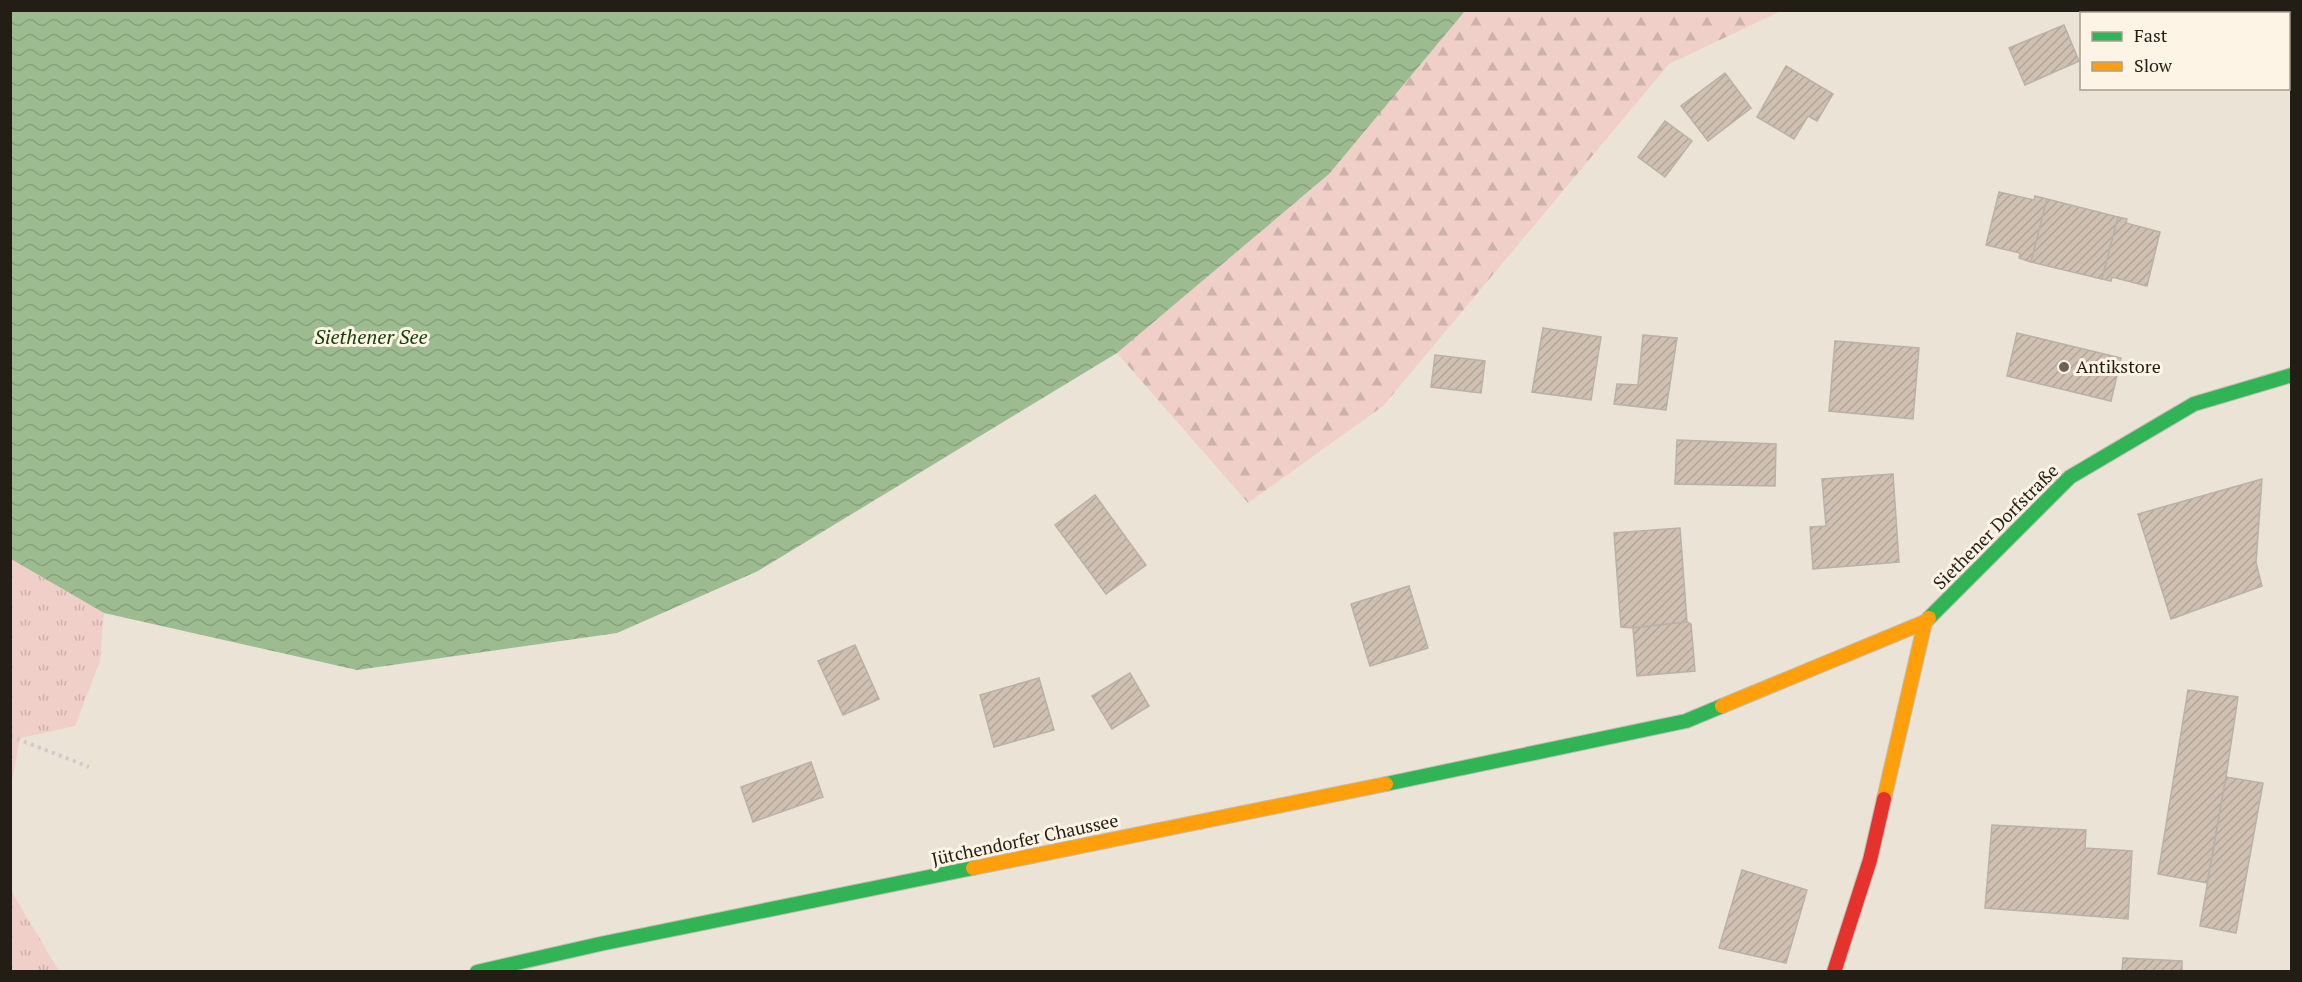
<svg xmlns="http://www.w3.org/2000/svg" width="2302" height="982" viewBox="0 0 2302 982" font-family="'PT Serif',serif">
<defs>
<pattern id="grass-tufts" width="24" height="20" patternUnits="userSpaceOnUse" patternTransform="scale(1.5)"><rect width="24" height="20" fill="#efcfc8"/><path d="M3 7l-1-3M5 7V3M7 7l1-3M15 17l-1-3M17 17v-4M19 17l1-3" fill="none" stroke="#cdb1ab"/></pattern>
<pattern id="forest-firs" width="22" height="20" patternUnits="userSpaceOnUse" patternTransform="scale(1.5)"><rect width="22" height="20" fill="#efcfc8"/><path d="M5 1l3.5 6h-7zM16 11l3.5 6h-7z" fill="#cdb1ab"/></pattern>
<pattern id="water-waves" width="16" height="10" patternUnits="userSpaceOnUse" patternTransform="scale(1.5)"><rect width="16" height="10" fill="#9cbc90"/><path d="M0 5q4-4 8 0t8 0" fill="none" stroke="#86a17b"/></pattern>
<pattern id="building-hatch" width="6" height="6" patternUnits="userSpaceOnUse" patternTransform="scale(1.5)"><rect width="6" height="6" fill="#d0c0b2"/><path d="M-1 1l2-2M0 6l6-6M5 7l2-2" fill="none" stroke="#b2a598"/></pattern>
</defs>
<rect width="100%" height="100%" fill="#ebe3d6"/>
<!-- grass -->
<g fill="url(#grass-tufts)">
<polygon points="11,559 104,613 100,661 75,726 20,738 11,786"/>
<polygon points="11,890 16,899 59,971 11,971"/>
</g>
<!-- forest -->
<polygon fill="url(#forest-firs)" points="1465,11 1781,11 1669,64 1383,406 1248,503 1117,353 1329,174"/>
<!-- water -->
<polygon fill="url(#water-waves)" points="11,10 1465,10 1465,11 1329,174 1117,353 758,571 617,633 357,670 104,613 11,559"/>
<!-- building -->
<g fill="url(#building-hatch)" stroke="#b9b1a8" stroke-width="1.5">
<polygon points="2064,25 2079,61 2025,85 2009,48"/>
<polygon points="1786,66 1833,94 1817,121 1808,116 1794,139 1757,117"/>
<polygon points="1725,73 1751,108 1708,141 1681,106"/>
<polygon points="1665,121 1692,141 1665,177 1638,157"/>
<polygon points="1999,192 2034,200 2035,196 2047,199 2031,262 2019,258 2020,253 1986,245"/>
<polygon points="2047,199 2118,217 2102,279 2031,262"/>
<polygon points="2118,217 2127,219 2126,223 2160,232 2147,286 2112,277 2111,281 2102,279"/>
<polygon points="1543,328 1601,337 1591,400 1532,392"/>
<polygon points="2017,333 2121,358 2111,401 2007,376"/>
<polygon points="1643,335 1677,338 1666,410 1614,404 1617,384 1638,385"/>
<polygon points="1835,341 1919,348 1913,419 1829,411"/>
<polygon points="1435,355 1485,361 1481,393 1431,387"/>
<polygon points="1677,440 1776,444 1775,486 1675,484"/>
<polygon points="1893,474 1899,562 1813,569 1810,527 1826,526 1822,479"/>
<polygon points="2262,479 2256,563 2262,586 2171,619 2138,514"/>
<polygon points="1095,495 1146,565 1106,594 1055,525"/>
<polygon points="1680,528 1687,622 1633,628 1621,627 1614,533"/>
<polygon points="1409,586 1428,648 1370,666 1351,604"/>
<polygon points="1687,622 1691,624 1695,671 1637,676 1633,628"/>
<polygon points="855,645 879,699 843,715 818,661"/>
<polygon points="1130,673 1149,706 1112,729 1092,696"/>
<polygon points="1039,678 1054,730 994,747 980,695"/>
<polygon points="2188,690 2238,697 2226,777 2207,883 2158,874"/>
<polygon points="811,762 823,797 753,822 741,787"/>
<polygon points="2226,777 2263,783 2236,933 2200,926"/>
<polygon points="1992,825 2086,830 2085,848 2132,851 2128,919 1985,908"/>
<polygon points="1742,870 1807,890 1786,963 1719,948"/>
<polygon points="2123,958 2182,961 2182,972 2122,972"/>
</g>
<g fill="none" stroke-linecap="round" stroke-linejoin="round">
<defs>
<g id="fast">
<polyline points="1929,618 2070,477 2194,404 2292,375"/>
<polyline points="1386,784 1686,721 1722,706"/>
<polyline points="477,972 600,944 973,868"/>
</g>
<g id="slow">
<polyline points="1722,706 1925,622 1929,618"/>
<polyline points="1884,799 1925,622"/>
<polyline points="973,868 1386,784"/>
</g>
<polyline id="jam" points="1834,972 1870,860 1884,799"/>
</defs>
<!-- fast casing -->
<use href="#fast" stroke="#c1bbb1" stroke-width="16"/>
<!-- slow casing -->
<use href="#slow" stroke="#c1bbb1" stroke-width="16"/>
<!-- jam casing -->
<use href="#jam" stroke="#c1bbb1" stroke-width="16"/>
<!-- path -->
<polyline stroke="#cfccc8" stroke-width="4" stroke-dasharray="3 4.5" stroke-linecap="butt" points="10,736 89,767"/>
<!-- fast -->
<use href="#fast" stroke="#30b455" stroke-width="14"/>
<!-- slow -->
<use href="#slow" stroke="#ff9f0a" stroke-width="14"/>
<!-- jam -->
<use href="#jam" stroke="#e5322d" stroke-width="14"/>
</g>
<!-- markers -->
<circle fill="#696359" stroke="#fdf4e5" stroke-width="2" cx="2064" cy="367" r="6"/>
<g text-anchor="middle" stroke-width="6" stroke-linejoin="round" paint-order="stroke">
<!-- poi labels -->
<g font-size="18" fill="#231e15" stroke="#fdf4e5" text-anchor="start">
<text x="2076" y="373">Antikstore</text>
</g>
<!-- street labels -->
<g font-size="18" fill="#231e15" stroke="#fdf4e5">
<text transform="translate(1996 527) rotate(-45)" y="6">Siethener Dorfstraße</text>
<text transform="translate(1025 840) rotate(-12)" y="6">Jütchendorfer Chaussee</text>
</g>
<!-- water labels -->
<g font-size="20" font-style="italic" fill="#114308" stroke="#fdf4e5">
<text x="371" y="344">Siethener See</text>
</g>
</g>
<!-- border -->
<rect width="2302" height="982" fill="none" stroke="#231e15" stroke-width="24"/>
<!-- legend -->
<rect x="2080" y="12" width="210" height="78" fill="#fdf4e5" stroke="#a69e92" stroke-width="1.5"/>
<rect x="2092" y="32" width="30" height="9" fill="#30b455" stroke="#a69e92" stroke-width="1.5"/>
<text x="2134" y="42" font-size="18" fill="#231e15">Fast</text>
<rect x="2092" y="62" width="30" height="9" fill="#ff9f0a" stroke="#a69e92" stroke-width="1.5"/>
<text x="2134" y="72" font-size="18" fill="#231e15">Slow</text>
</svg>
